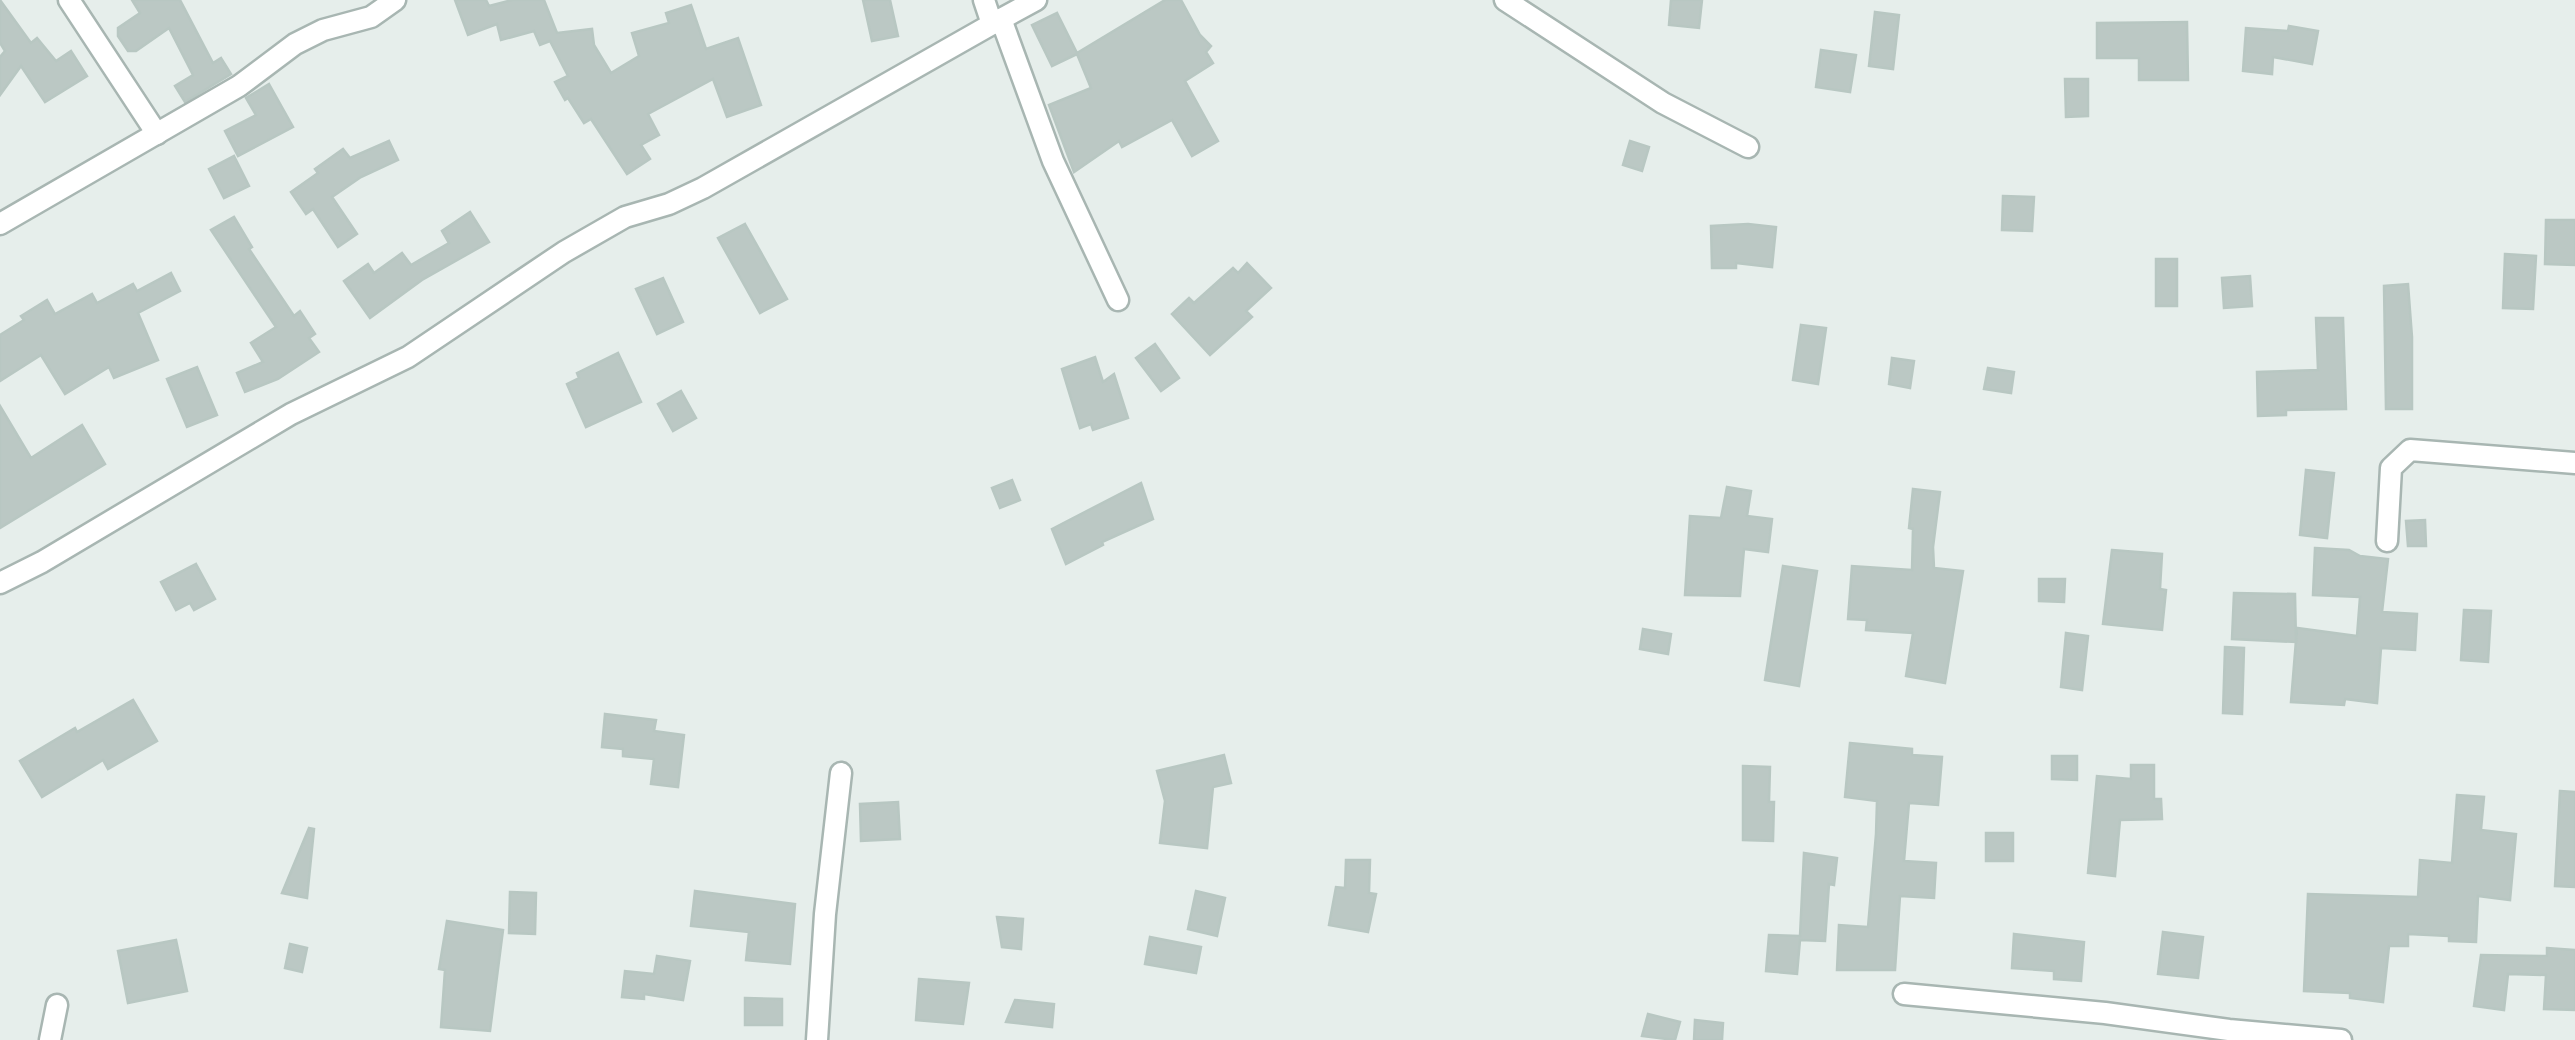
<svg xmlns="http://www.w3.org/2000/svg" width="2575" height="1040" viewBox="0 0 2575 1040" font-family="Lato,sans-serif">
<rect width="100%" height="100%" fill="#e6eeeb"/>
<!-- building -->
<g fill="#bbc8c4" stroke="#b8c7c2" stroke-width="2.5">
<polygon points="0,0 31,43 37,38 56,61 71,51 87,76 45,102 21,66 0,95 0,57 5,51 0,43"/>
<polygon points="132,0 180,0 213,63 221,58 231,74 185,102 175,86 193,75 169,28 136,51 128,51 118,36 118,28 140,13"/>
<polygon points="455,0 486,0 489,6 512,0 544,0 557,33 592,29 594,45 611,73 639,56 632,33 669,23 666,13 691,5 706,49 738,38 761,105 727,117 713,79 648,114 659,135 641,145 650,159 627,174 591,119 584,123 568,98 565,100 555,82 568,76 550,41 540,45 534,31 501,40 497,24 468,35"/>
<polygon points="863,0 890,0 898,36 872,41"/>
<polygon points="1165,0 1181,0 1200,35 1211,46 1206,52 1213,63 1185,81 1218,141 1192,156 1172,120 1122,147 1119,141 1074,172 1049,105 1091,88 1077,54 1052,66 1032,25 1057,13 1077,53"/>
<polygon points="1671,0 1702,0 1699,28 1669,25"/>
<polygon points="1875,12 1899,15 1893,69 1869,66"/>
<polygon points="2187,22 2188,80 2139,80 2139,58 2097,58 2097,23"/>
<polygon points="2289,26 2318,31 2312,64 2273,57 2272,74 2243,71 2246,28 2288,31"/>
<polygon points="1821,50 1856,55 1850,92 1816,87"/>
<polygon points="2065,79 2088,79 2088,116 2066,117"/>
<polygon points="269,84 293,127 238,156 225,131 256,115 246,98"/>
<polygon points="389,141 398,160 361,177 332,197 357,234 338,247 313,209 306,214 291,192 318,173 315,169 343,149 350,158"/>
<polygon points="1630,141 1649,147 1642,171 1623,165"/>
<polygon points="234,156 249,186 224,198 209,169"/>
<polygon points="2003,196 2034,197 2032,231 2002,230"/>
<polygon points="470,212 489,242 422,280 370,318 344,281 368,264 374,273 402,253 411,265 449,243 442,231"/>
<polygon points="234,217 252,247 249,249 294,316 300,311 315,334 309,338 319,352 278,379 245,392 237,373 263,362 251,343 276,327 211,230"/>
<polygon points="2546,220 2575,220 2575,265 2545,264"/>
<polygon points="745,224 787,299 760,313 718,238"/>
<polygon points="1748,224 1776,227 1772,267 1736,263 1736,268 1712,268 1711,226"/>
<polygon points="2505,254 2536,256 2533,309 2503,308"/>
<rect x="2156" y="259" width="21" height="47"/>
<polygon points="1247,263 1271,288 1246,311 1252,317 1210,355 1172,314 1189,298 1194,303 1233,268 1238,273"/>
<polygon points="171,273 180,291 138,313 158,360 114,378 109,367 65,394 41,355 0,381 0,335 24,320 21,316 47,300 55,314 92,294 97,303 133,284 137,291"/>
<polygon points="2250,276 2252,306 2224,308 2222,278"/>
<polygon points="663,278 683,322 657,334 636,289"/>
<polygon points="2408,284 2412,337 2412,409 2386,409 2384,286"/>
<polygon points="2316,318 2343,318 2346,409 2286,410 2286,415 2258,416 2257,372 2318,370"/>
<polygon points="1801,325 1826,328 1818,384 1793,380"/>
<polygon points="1155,344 1179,378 1161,391 1136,358"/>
<polygon points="618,353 641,402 586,427 567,384 579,378 577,373"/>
<polygon points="1095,357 1103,382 1114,374 1128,418 1093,430 1091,424 1080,428 1062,369"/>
<polygon points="1892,358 1914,361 1910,388 1889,384"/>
<polygon points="197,367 217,415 187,427 167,379"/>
<polygon points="1988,368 2014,372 2011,393 1984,389"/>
<polygon points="681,391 696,418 673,431 658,404"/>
<polygon points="0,406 31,458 82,425 105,464 0,528"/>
<polygon points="2306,470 2334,473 2327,538 2300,535"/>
<polygon points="1012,480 1020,500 1000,508 992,488"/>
<polygon points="1141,483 1153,519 1102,542 1103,545 1066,564 1052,529"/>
<polygon points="1727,487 1751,491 1747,516 1772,519 1768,552 1744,549 1740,596 1685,595 1690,516 1721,518"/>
<polygon points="1913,489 1940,492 1933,547 1934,568 1963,571 1945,683 1906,676 1913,633 1866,630 1867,620 1848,619 1852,566 1912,570 1913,529 1909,528"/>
<polygon points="2425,520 2426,546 2408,546 2406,521"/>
<polygon points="2315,548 2349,550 2360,556 2388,559 2382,612 2417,614 2415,650 2381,648 2377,703 2345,699 2344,705 2291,702 2297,628 2357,636 2360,597 2313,595"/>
<polygon points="2112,550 2162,554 2160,589 2166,590 2162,630 2103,624"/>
<polygon points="196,564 215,599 194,610 190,603 176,610 161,582"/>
<polygon points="1783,566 1817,571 1799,686 1765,680"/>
<polygon points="2039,579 2065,579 2064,602 2039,601"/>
<polygon points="2234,593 2295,594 2296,642 2232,639"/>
<polygon points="2464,610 2491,611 2488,662 2461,660"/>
<polygon points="1643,629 1671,634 1668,654 1640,649"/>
<polygon points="2066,633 2088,636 2082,690 2061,687"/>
<polygon points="2225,647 2244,648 2242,714 2223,713"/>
<polygon points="133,700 157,741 108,769 103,760 42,797 20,761 75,728 77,732"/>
<polygon points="605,714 656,720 654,731 684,735 678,787 651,784 654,759 623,756 623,749 602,747"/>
<polygon points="1850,743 1912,749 1912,755 1942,757 1938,805 1909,803 1904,861 1936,863 1934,898 1900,896 1895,970 1837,970 1839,925 1868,927 1876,834 1877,801 1845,797"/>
<polygon points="1224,755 1231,783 1213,787 1207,848 1160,843 1165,801 1157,771"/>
<polygon points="2052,756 2077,756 2077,780 2052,779"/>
<polygon points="2131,765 2154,765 2154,799 2161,799 2162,819 2120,820 2115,876 2088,873 2097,776 2131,779"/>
<polygon points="1743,766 1770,767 1769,802 1774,802 1773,841 1743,840"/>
<polygon points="2560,791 2575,792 2575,887 2555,886"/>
<polygon points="2457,795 2484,797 2481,830 2516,834 2510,900 2478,896 2476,942 2449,941 2449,936 2408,934 2408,946 2389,946 2383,1002 2350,998 2350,993 2304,991 2308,894 2418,897 2420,860 2452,863"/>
<polygon points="898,802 900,839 861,841 860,804"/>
<polygon points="309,828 314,829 307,898 282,893"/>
<rect x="1986" y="833" width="27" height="28"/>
<polygon points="1804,853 1837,858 1834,885 1829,884 1825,941 1800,940 1797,974 1766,971 1769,935 1800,936"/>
<polygon points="1346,860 1370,860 1369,893 1376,894 1368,932 1329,925 1336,887 1345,888"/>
<polygon points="695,891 795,904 790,964 746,960 749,932 691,926"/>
<polygon points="1196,891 1225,898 1217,936 1188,929"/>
<polygon points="510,892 536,893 535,934 509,933"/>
<polygon points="997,917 1023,919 1021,949 1002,947"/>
<polygon points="447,921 503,930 490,1031 441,1027 445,970 439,969"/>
<polygon points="2163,932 2203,937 2198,978 2158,974"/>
<polygon points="2014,934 2084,942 2081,981 2054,979 2054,971 2012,968"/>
<polygon points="1150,937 1201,947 1196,973 1145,964"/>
<polygon points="176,940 187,991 128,1003 118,951"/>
<polygon points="290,944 307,948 302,972 285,968"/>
<polygon points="2547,948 2575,950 2575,1010 2544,1009 2546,975 2508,974 2504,1010 2474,1006 2481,955 2547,956"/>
<polygon points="657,956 690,961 683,1000 644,994 644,999 622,997 625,971 654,974"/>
<polygon points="919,979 969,983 963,1024 916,1020"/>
<polygon points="745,998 782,999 782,1025 745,1025"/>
<polygon points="1015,1000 1054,1004 1052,1027 1006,1022"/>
<polygon points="1648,1014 1680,1022 1675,1040 1642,1036"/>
<polygon points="1695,1020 1723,1023 1722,1040 1694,1040"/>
</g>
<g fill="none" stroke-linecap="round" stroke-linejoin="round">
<defs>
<g id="street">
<polyline points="69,0 157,134"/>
<polyline points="984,0 992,24"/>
<polyline points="1505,0 1663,103 1748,147"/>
<polyline points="1001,19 1036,0"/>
<polyline points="0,224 239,86 295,44 323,30 371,17 395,0"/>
<polyline points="2387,541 2391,468 2410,450 2575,463"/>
<polyline points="0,583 42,562 291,414 408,357 564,252 625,217 669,204 703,188 1001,19 1053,161 1118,300"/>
<polyline points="1904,994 2105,1013 2229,1030 2341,1040"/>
<polyline points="50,1040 57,1005"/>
<polyline points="817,1040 825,914 841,773"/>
</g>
</defs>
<!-- street casing -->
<use href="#street" stroke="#a8b6b2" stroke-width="25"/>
<!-- street -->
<use href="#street" stroke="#fff" stroke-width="20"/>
</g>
</svg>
